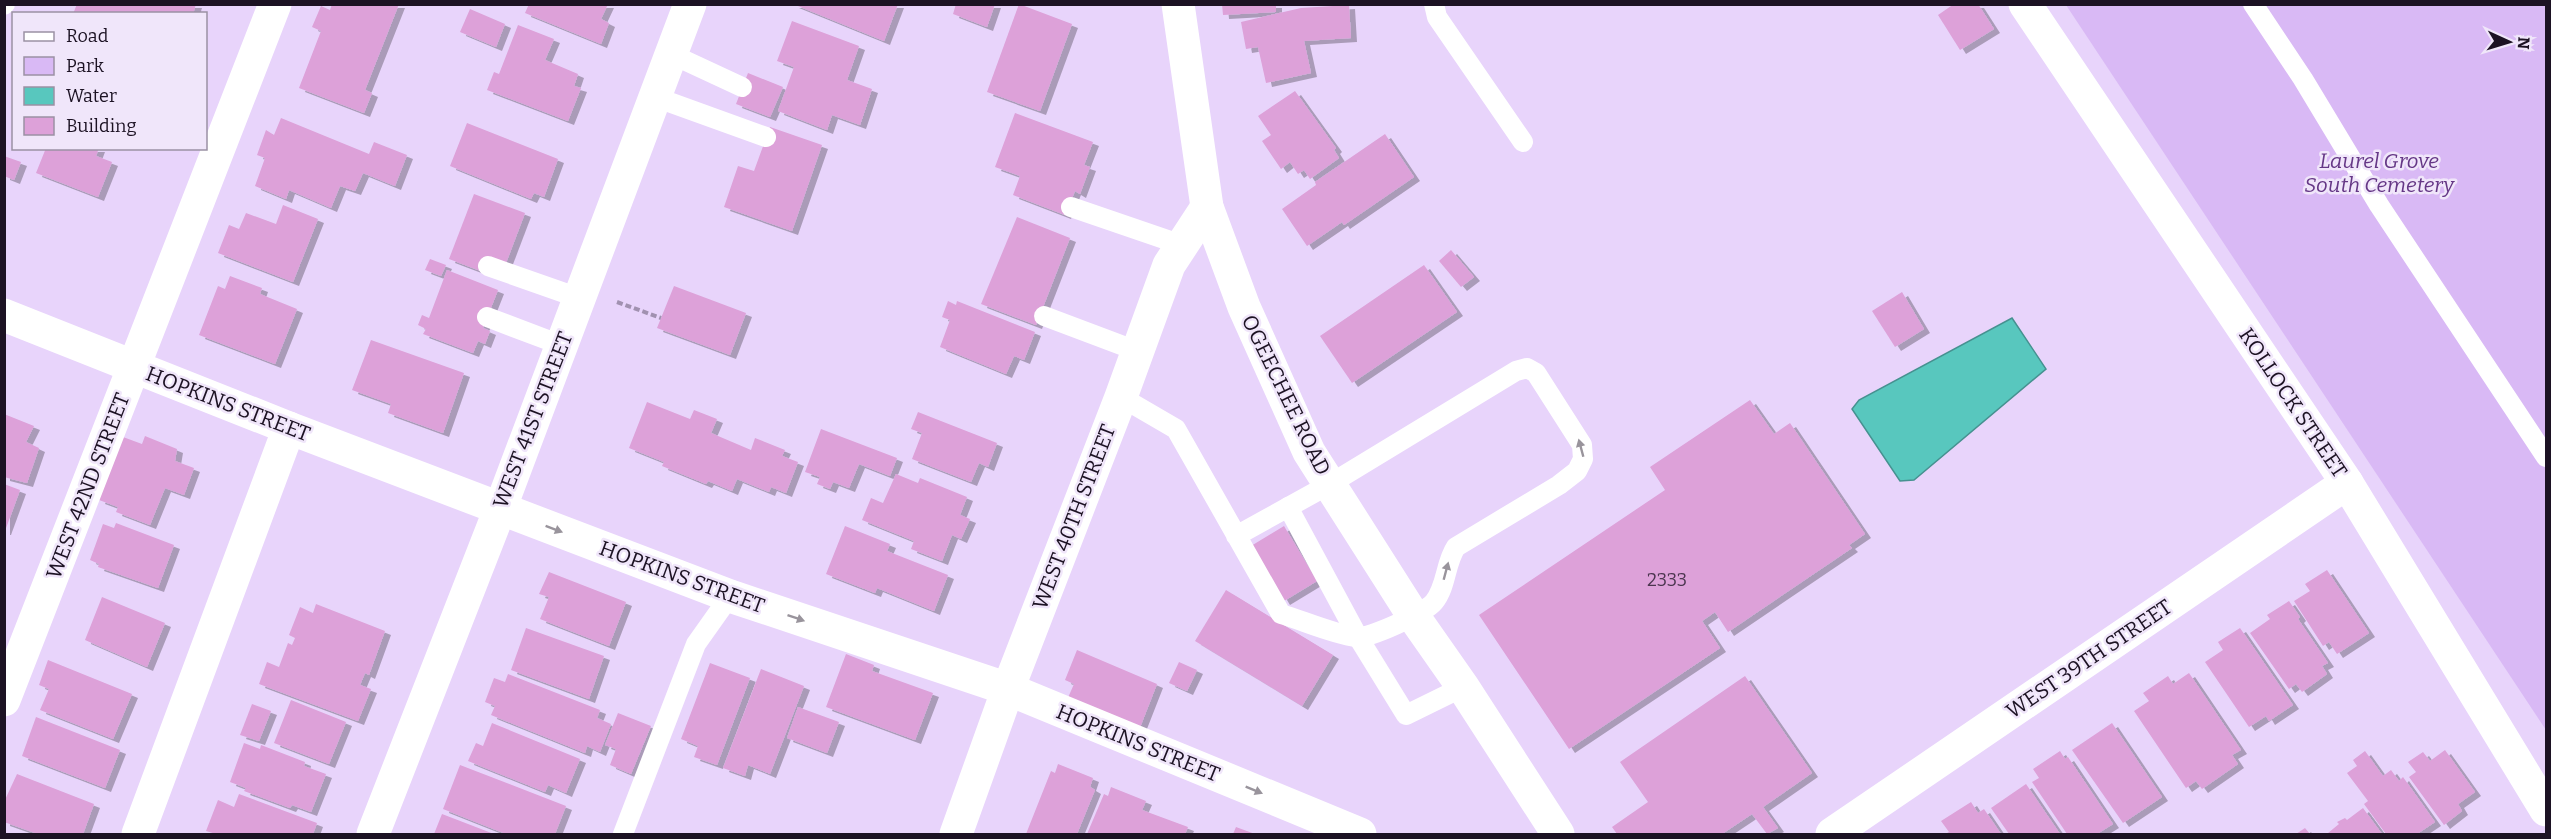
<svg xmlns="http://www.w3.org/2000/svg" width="2551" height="839" viewBox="0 0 2551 839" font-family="Bitter,serif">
<defs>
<filter id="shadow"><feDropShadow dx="6" dy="4" stdDeviation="0" flood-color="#0004"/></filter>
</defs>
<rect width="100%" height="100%" fill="#e8d4fb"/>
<!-- green -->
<polygon fill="#d9b9f5" points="2066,5 2546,5 2546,730"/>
<!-- water -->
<polygon fill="#58c7be" stroke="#469190" stroke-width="1.5" points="2012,318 2046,369 1914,480 1900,481 1852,409 1859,400"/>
<!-- building -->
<g fill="#dda1d9" filter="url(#shadow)">
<polygon points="77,4 196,4 193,14 73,14"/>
<polygon points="332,4 399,4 365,90 372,93 364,113 299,88 321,31 312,27 321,6 330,10"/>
<polygon points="529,4 608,4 601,19 609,23 601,44 525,13"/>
<polygon points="793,4 898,4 884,41"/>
<polygon points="956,4 995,4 987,27 953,14"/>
<polygon points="1019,4 1072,24 1040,111 987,92"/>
<polygon points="1222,4 1276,4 1276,12 1223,15"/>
<polygon points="1954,4 1978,4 1994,29 1960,50 1938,15"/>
<polygon points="1349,5 1351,38 1304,41 1311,73 1266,83 1258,47 1246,49 1241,22 1301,8"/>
<polygon points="470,9 505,24 496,47 460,32"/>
<polygon points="792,21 859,46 847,80 872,89 860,125 832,115 827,130 778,111 794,67 777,61"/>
<polygon points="518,25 554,39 545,60 578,74 574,86 581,88 568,121 487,90 494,72 499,74"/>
<polygon points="748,73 783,87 770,117 736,104"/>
<polygon points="1295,91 1336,148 1334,150 1339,158 1310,179 1304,170 1298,174 1290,162 1281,169 1262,141 1271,135 1258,116"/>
<polygon points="1015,113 1093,142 1084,165 1090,167 1080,194 1075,191 1065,215 1013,195 1020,176 995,167"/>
<polygon points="281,118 369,154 374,142 407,155 395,186 363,173 355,191 340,186 331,208 289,190 286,199 255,186 265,158 257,155 266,130 274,135"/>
<polygon points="467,123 558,159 544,197 534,193 531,199 450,166"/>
<polygon points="770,127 822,145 792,231 724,207 738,166 754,171"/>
<polygon points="1385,134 1414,177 1344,225 1342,222 1307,246 1282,209 1316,185 1315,182"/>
<polygon points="46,148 99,148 96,156 112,162 98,197 36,173"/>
<polygon points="4,156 21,162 14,180 4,176"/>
<polygon points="474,194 525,213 506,263 486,273 449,259"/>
<polygon points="283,205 318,219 293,282 218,253 229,225 239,229 246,213 276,224"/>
<polygon points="1017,217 1070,238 1036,325 981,304"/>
<polygon points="1451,250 1474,277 1461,287 1439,261"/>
<polygon points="430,259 446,265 441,276 425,270"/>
<polygon points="1424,265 1457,312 1352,383 1320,336"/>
<polygon points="447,270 498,290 483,328 490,331 485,344 478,341 473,353 423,334 426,329 418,325 422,315 429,318"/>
<polygon points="230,276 262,288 260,294 297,309 275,364 199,335 218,286 225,289"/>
<polygon points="674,286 746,313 730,355 657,328"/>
<polygon points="1902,292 1924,329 1895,347 1872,311"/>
<polygon points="948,301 956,305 957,301 1035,332 1024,360 1014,356 1006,374 940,347 950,320 942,317"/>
<polygon points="371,340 464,373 443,433 388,413 391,404 352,390"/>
<polygon points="1750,400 1774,434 1790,423 1865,534 1849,545 1852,548 1728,632 1715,612 1702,621 1720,648 1569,749 1479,615 1665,490 1650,467"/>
<polygon points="647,402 690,419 694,410 717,419 711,433 751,450 755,438 785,450 782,456 798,462 786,493 771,487 769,492 737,479 732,491 708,481 706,484 662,466 664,462 629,448"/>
<polygon points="918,412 997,443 988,467 979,463 971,482 912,459 922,433 911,429"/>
<polygon points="4,414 34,426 26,442 39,448 27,483 4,477"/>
<polygon points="821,429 897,458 890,476 859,464 849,488 833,482 830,489 817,484 820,477 805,472"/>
<polygon points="145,436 177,449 175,461 194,468 184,495 165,488 150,525 116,512 118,507 99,500 123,437 142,444"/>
<polygon points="896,474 918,483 920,478 967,497 960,515 970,519 961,539 952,535 942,561 911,549 914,541 862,520 871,498 883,503"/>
<polygon points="4,484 20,490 5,531 4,531"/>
<polygon points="116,523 174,545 158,588 98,567 99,564 90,560 103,524 114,528"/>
<polygon points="845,526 890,544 887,551 948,575 934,611 877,588 875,593 826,574"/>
<polygon points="1284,526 1317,581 1284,601 1251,546"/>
<polygon points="2327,570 2369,633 2337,654 2329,642 2323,646 2294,601 2310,591 2305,584"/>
<polygon points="549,572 626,602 609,646 540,619 549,597 539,594"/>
<polygon points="1226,590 1333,655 1302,706 1195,641"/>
<polygon points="102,597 165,623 147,667 85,640"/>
<polygon points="2289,601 2300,617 2298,619 2328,663 2322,666 2327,674 2302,692 2296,684 2289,689 2250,633 2270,619 2267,615"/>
<polygon points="316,604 385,631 369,675 365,673 360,685 371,689 358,721 259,684 267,662 279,667 288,643 292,645 295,638 289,635 300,607 313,613"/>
<polygon points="526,628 604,656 589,699 511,670"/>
<polygon points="2240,628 2293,705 2269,721 2266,716 2249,727 2205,662 2223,650 2218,642"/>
<polygon points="1077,650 1157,684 1139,730 1067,700 1074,684 1065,680"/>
<polygon points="846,654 874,665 872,671 933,693 915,740 826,707"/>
<polygon points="48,660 132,694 113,739 40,710 49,689 39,685"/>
<polygon points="1179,662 1197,670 1187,691 1169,683"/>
<polygon points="710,663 750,678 717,765 694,757 698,746 681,739"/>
<polygon points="761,669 804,686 770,774 748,765 745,776 723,768"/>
<polygon points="2189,673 2241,750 2232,755 2238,764 2202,789 2196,781 2186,788 2134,711 2149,701 2143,693 2168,676 2173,684"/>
<polygon points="508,674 600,710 597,718 611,724 600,752 587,746 585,753 491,715 495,706 485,702 494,678 505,682"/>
<polygon points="1745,676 1812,773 1763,807 1778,828 1767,834 1752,814 1722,834 1617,834 1612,827 1648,802 1620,762"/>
<polygon points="291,700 346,722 329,764 274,743"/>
<polygon points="252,704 271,711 259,741 240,735"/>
<polygon points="798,707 839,722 827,753 787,738"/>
<polygon points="618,713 651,726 631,774 610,765 616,749 605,745"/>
<polygon points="36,717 120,750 105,788 22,756"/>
<polygon points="492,723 580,759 566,793 548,785 545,792 468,761 476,743 483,746"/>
<polygon points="2112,723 2162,797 2123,823 2072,750"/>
<polygon points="244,743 260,749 261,745 305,762 304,766 326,774 311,812 292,805 290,808 244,791 246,788 230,782"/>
<polygon points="2445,750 2475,792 2458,804 2462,811 2444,825 2409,777 2416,772 2408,762 2423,752 2430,761"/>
<polygon points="2060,751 2065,759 2068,757 2113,824 2097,834 2067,834 2032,782 2039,778 2033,769"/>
<polygon points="2365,751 2383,776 2391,770 2399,781 2403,777 2435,822 2417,834 2386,834 2364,804 2368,801 2347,773 2357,766 2353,760"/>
<polygon points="1058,764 1093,778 1090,787 1095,790 1077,834 1026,834 1051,771 1055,773"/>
<polygon points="460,765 566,806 555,834 506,834 443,809"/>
<polygon points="17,774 94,804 83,834 38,834 4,822 4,802"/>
<polygon points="2026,784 2060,834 2009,834 1991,808"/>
<polygon points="1111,787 1146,801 1142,810 1188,827 1185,834 1087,834 1104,794 1108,796"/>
<polygon points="239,794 317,823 313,834 216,834 206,831 218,800 234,807"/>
<polygon points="1971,802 1978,813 1984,809 2001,834 1945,834 1949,832 1941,821"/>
<polygon points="2363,808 2382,834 2329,834 2328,833 2339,824 2337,822 2345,818 2347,820"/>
<polygon points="442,814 494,834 434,834"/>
<polygon points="1236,827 1255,834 1233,834"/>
<polygon points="2305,828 2310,834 2296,834"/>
</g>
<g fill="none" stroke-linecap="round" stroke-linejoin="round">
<!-- path -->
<polyline stroke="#a191b0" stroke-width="4" stroke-dasharray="6 3" stroke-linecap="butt" points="617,302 661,318"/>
<!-- service -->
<g stroke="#fff" stroke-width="20">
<polyline points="1434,4 1437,17 1523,142"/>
<polyline points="2253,4 2303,79 2379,205 2546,457"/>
<polyline points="4,5 5,4"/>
<polyline points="671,54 742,87"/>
<polyline points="655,97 766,137"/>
<polyline points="1071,207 1182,245"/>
<polyline points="488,266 579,298"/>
<polyline points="1044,316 1137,351"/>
<polyline points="487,317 561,345"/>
<path d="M1121,397L1176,429L1281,614C1304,621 1333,634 1356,637C1369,639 1425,613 1434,602C1447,586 1445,563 1456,547L1559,485L1577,471L1583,459L1582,445L1536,373L1527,368L1516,371L1330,484L1236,536"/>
<polyline points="1288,507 1358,637 1406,715 1463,687"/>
<polyline points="623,834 696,644 730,596"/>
</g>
<!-- minor -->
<g stroke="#fff" stroke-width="33">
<polyline points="2025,4 2347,483 2546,810"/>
<polyline points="4,315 289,428 730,596 1008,689 1360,834"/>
<polyline points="4,700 275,4"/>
<polyline points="138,834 289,428"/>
<polyline points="373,834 500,509 690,4"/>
<polyline points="956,834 1008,689 1121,397 1169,265 1207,207"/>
<polyline points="1832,834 2347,483"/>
</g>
<!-- tertiary -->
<polyline stroke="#fff" stroke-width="33" points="1178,4 1207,207 1244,307 1309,452 1414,617 1463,687 1558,834"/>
</g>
<!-- one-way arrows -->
<defs><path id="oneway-solid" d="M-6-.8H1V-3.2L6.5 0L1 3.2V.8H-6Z" transform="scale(1.5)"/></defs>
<g fill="#99949c">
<use href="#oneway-solid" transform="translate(1581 448) rotate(-105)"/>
<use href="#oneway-solid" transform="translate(554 529) rotate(21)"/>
<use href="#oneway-solid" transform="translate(1446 571) rotate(-75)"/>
<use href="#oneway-solid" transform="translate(796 618) rotate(19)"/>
<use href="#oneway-solid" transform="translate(1254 790) rotate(22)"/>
</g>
<g text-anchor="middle" stroke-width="5" stroke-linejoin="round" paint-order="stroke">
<!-- number labels -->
<g font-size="18" fill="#4c3650">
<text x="1667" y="586">2333</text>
</g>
<!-- park labels -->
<g font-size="21" font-style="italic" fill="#653786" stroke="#f0e6fa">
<text x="2379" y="168">Laurel Grove<tspan x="2379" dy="24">South Cemetery</tspan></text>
</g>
<!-- street labels -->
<g font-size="21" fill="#1c1223" stroke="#f0e6fa">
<text transform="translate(1286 395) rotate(64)" y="7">OGEECHEE ROAD</text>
<text transform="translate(2293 403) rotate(56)" y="7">KOLLOCK STREET</text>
<text transform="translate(228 404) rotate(21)" y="7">HOPKINS STREET</text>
<text transform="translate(533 420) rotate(-69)" y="7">WEST 41ST STREET</text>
<text transform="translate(88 486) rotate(-69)" y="7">WEST 42ND STREET</text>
<text transform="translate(1074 517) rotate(-69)" y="7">WEST 40TH STREET</text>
<text transform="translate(682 577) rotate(20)" y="7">HOPKINS STREET</text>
<text transform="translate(2089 659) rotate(-34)" y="7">WEST 39TH STREET</text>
<text transform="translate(1138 743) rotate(22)" y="7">HOPKINS STREET</text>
</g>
</g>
<!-- border -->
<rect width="2551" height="839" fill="none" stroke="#1c1223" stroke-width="12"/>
<!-- legend -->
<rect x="12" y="12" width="195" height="138" fill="#f0e6fa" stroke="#9b91a4" stroke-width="1.5"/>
<rect x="24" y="32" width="30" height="9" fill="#ffffff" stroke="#9b91a4" stroke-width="1.5"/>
<text x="66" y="42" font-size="18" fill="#1c1223">Road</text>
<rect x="24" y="57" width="30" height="18" fill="#d9b9f5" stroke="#9b91a4" stroke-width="1.5"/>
<text x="66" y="72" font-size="18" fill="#1c1223">Park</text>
<rect x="24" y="87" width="30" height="18" fill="#58c7be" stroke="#9b91a4" stroke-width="1.5"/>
<text x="66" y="102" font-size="18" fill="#1c1223">Water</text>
<rect x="24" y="117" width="30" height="18" fill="#dda1d9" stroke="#9b91a4" stroke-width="1.5"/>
<text x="66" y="132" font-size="18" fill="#1c1223">Building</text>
<!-- north arrow -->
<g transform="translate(2509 42) rotate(94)" stroke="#f0e6fa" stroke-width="4.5" paint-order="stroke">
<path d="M0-4.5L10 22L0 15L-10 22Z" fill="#1c1223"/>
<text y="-9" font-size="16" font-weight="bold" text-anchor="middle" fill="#1c1223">N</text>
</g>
</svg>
